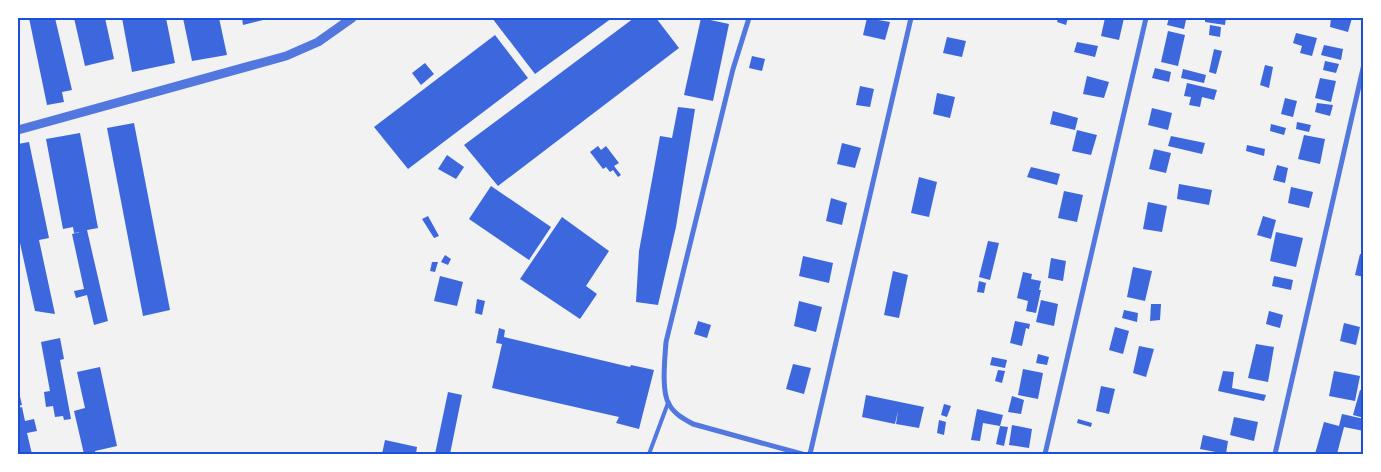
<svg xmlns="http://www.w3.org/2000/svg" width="1381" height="472" viewBox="0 0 1381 472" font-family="Arial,sans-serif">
<rect width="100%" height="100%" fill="#f2f2f2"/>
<!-- building -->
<g fill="#3d67dc">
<polygon points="29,18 55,18 72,90 62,92 64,102 47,105"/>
<polygon points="74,18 105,18 114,59 85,66"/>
<polygon points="122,18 166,18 175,63 132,72"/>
<polygon points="183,18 219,18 227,55 192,61"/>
<polygon points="242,18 271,18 243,25"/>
<polygon points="492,18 612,18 535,74"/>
<polygon points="634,18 656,18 679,48 498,186 464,145"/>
<polygon points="701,18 729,24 713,101 684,95"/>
<polygon points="867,18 890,22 885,40 863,35"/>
<polygon points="1058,18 1068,18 1066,25 1057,22"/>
<polygon points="1105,18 1124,18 1119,40 1101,36"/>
<polygon points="1169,18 1186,20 1184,29 1167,25"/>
<polygon points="1205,18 1226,18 1225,25 1205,22"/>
<polygon points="1331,18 1352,18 1348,32 1330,27"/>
<polygon points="1210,25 1221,27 1220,37 1209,35"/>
<polygon points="1168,31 1185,35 1178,66 1161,62"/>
<polygon points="1296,33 1317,38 1312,56 1300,53 1302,46 1293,43"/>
<polygon points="495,35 528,78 408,169 374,127"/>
<polygon points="947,37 966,41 962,57 943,53"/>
<polygon points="1077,42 1098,46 1095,57 1074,52"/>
<polygon points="1324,45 1343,49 1341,60 1321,55"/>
<polygon points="1214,49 1222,51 1216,74 1209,72"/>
<polygon points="752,56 765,59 762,71 749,68"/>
<polygon points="1325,61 1339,64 1336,73 1323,70"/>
<polygon points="425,63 434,74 421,85 412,73"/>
<polygon points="1265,65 1273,67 1269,88 1260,85"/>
<polygon points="1155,68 1171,72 1169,82 1152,78"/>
<polygon points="1183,69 1206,75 1204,83 1181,78"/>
<polygon points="1087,76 1109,82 1104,98 1083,94"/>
<polygon points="1320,78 1336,81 1331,102 1315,98"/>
<polygon points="1187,83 1217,90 1214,100 1202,97 1200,107 1189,105 1191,97 1184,96"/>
<polygon points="860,86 874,89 870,107 856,105"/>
<polygon points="937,93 955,97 950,118 933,114"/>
<polygon points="1285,98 1297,101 1293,117 1281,114"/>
<polygon points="1317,103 1333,105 1330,116 1315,112"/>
<polygon points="678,107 695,109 676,227 658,305 636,302 639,251 660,136 672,138"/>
<polygon points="1152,108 1172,113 1168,130 1148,125"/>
<polygon points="1053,111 1078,118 1075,130 1050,124"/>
<polygon points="1297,122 1311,125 1309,132 1296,129"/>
<polygon points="134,123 170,310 143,316 107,128"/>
<polygon points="1271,124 1286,128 1284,135 1270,131"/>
<polygon points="1077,130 1097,135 1091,155 1072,151"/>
<polygon points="80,133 98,228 87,230 108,321 94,325 87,295 76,298 74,291 84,289 72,234 80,232 74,233 73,227 63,229 46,139"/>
<polygon points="1304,135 1325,139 1320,164 1298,159"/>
<polygon points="1171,136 1205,143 1202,154 1168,146"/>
<polygon points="29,142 49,238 39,240 55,314 35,311 18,234 18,144"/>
<polygon points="842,143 861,148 855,168 837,164"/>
<polygon points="1247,145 1265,149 1264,156 1246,151"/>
<polygon points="598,146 601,150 606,146 619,163 614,166 621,175 618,177 613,170 610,172 606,167 603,169 590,152"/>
<polygon points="1154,149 1171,153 1166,173 1149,169"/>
<polygon points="447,155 464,167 456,179 438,169"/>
<polygon points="1277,165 1288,168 1285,183 1273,180"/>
<polygon points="1031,167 1060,174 1057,185 1027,177"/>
<polygon points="919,177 937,182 929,217 911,213"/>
<polygon points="1179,184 1212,190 1209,205 1177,199"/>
<polygon points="491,186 551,227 529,260 469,219"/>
<polygon points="1291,187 1313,192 1309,208 1288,203"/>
<polygon points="1064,191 1083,195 1077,222 1058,218"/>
<polygon points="831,198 847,203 842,225 826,221"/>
<polygon points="1148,202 1167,206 1162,232 1143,229"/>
<polygon points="428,216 439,236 434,238 422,219"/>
<polygon points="1263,216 1276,220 1271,239 1257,235"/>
<polygon points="562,217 609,251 586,286 597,294 580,319 520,279"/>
<polygon points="1276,232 1303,238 1296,267 1270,261"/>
<polygon points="988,241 999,243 990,280 979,277"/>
<polygon points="1360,254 1364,255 1364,277 1355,275"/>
<polygon points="445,255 451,259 448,265 441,262"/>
<polygon points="803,256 833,263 829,283 799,276"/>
<polygon points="1051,258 1066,261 1063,281 1048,278"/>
<polygon points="432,262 438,262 435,272 430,271"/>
<polygon points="1133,267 1152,271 1145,301 1127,297"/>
<polygon points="893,271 908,275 899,318 884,315"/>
<polygon points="1023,272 1032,274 1031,279 1041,281 1039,290 1041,290 1036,313 1026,311 1028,301 1017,298"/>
<polygon points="440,276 463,282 457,306 434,301"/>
<polygon points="1274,276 1293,280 1291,290 1272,286"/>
<polygon points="979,281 986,283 984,293 977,292"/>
<polygon points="477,299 485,301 482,315 475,313"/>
<polygon points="1041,300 1058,304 1054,326 1036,322"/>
<polygon points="799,301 822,307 816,332 794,326"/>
<polygon points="1151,304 1161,304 1160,320 1150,321"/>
<polygon points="1124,310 1138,313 1137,322 1122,318"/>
<polygon points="1269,311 1283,315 1280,328 1266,324"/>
<polygon points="698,321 711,325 707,338 694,334"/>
<polygon points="1015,321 1030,324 1029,329 1026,328 1022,346 1010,343"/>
<polygon points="1344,323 1360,327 1356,345 1340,341"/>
<polygon points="1115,327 1129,331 1123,354 1109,350"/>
<polygon points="499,328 505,330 504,337 630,367 631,365 654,370 639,429 616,423 619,417 492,388 502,344 496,343"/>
<polygon points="60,338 64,359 60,360 71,419 64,420 63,416 55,417 53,406 46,407 44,392 50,391 41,342"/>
<polygon points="1256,344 1274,347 1268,382 1248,378"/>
<polygon points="1139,346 1154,349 1146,377 1133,373"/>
<polygon points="1038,354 1049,357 1047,365 1036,363"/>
<polygon points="992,357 1007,360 1005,368 990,365"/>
<polygon points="793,364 811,368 804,394 786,389"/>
<polygon points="100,367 117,446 95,451 96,454 84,454 74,411 85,408 77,372"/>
<polygon points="1023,369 1043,373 1038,399 1018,395"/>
<polygon points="998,370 1005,371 1002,383 995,381"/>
<polygon points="1223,371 1234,372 1232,388 1266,395 1264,401 1218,391"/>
<polygon points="1334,371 1360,376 1355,401 1329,396"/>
<polygon points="1101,386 1115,389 1109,414 1096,411"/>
<polygon points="18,388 22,405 18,406"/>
<polygon points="1360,390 1364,391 1364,418 1353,415"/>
<polygon points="448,392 462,395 450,454 435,454"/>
<polygon points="866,395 924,407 919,428 896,424 898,411 895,424 862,417"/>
<polygon points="1012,396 1024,400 1021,414 1008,412"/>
<polygon points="944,404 951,406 947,417 941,415"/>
<polygon points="22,407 25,421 34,419 37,431 27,433 32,454 18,454 18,408"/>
<polygon points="977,409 1003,415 1000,426 983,423 980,441 971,440"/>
<polygon points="1342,414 1364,419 1364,431 1344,427 1337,454 1315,454 1324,422 1339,426"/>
<polygon points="1234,417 1258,422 1254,441 1230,435"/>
<polygon points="1078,419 1092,423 1091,427 1077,423"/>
<polygon points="939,420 946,422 944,435 937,433"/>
<polygon points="1012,425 1032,429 1029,448 1009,445"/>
<polygon points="1000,426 1008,427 1004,446 996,444"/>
<polygon points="1203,435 1228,441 1226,454 1200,449"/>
<polygon points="385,440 417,447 416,454 382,454"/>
</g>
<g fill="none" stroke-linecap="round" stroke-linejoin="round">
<!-- service -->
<polyline stroke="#5277de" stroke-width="4" points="649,454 668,403"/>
<!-- minor -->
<g stroke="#5277de" stroke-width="5">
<path d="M749,18L733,69L666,342C665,357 661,392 669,404C674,414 684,419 693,424L802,454"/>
<polyline points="810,454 911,18"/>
<polyline points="1045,454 1146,18"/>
<polyline points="1275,454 1364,64"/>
</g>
<!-- tertiary -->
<polyline stroke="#5277de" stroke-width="9" points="18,130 286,56 318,42 352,18"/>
</g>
<!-- border -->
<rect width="1381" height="472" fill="none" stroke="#ffffff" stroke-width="38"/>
<rect x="19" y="19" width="1343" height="434" fill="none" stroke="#1d4ed8" stroke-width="2"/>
</svg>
